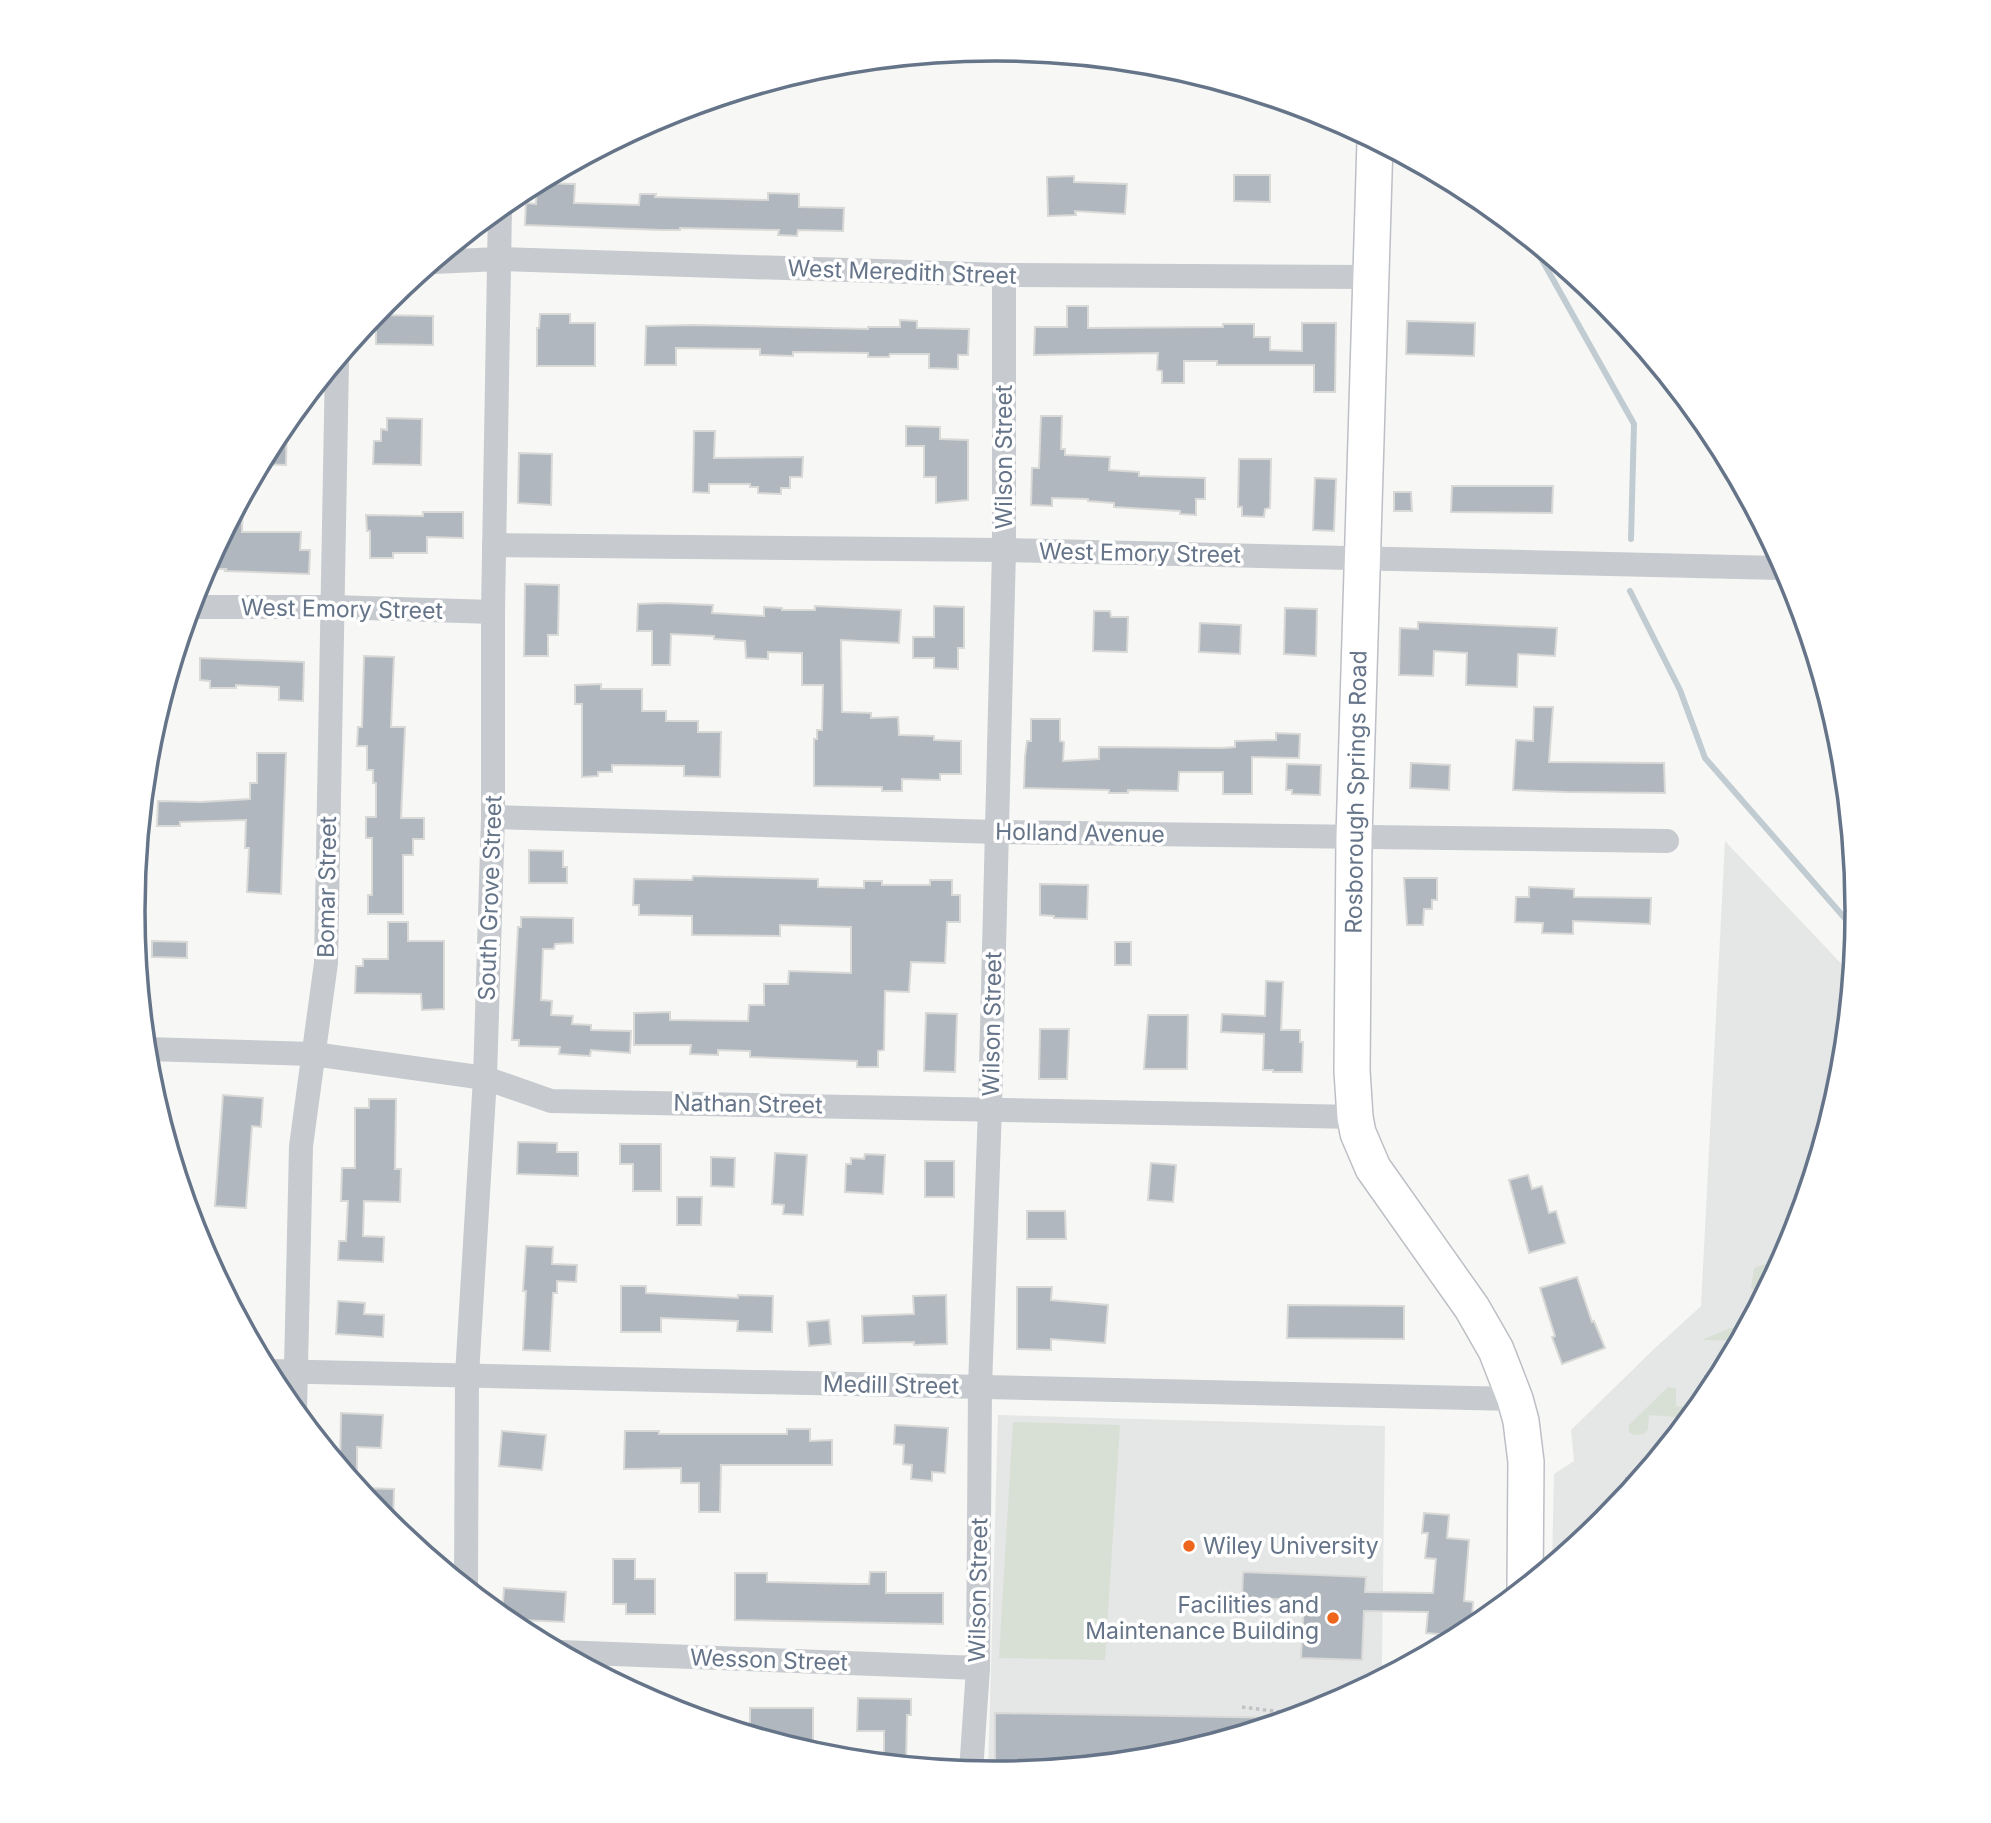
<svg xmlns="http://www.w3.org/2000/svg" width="1991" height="1823" viewBox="0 0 1991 1823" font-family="Inter,sans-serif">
<rect width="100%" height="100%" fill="#f7f8f5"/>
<!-- built -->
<g fill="#e5e7e6">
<polygon points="1725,841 1852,975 1841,1080 1792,1242 1712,1391 1605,1522 1552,1565 1554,1474 1574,1461 1571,1430 1655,1348 1701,1306"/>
<polygon points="998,1415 1385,1426 1382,1665 1402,1667 1325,1708 1163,1757 988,1773"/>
</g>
<!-- green -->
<g fill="#d8e0d5">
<polygon points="1784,1257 1764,1294 1751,1288 1754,1268"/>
<polygon points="1747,1327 1739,1341 1702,1340 1730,1328"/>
<polygon points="1668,1387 1676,1388 1676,1406 1699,1408 1691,1418 1649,1415 1648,1429 1644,1434 1633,1435 1629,1432 1629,1425"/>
<polygon points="1013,1422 1120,1425 1105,1660 999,1658"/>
</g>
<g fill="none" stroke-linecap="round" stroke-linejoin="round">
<!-- stream -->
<g stroke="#c1ccd2" stroke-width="6">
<polyline points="1532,242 1634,424 1631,539"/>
<polyline points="1630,591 1680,690 1705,758 1856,931"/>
</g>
</g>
<!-- building -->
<g fill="#b0b7be" stroke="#d9d9d7" stroke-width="2">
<polygon points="1234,175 1270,175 1270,202 1234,201"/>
<polygon points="1074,176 1074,182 1127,184 1125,214 1075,211 1076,215 1048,216 1047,177"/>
<polygon points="537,183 575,184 574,203 639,205 640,194 656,194 655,197 768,200 768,193 799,194 799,207 844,208 843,231 798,230 797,236 778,235 779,230 680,228 680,230 662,230 525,225 526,203 536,204"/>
<polygon points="1067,306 1088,306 1088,328 1223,327 1223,324 1254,324 1254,337 1270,337 1270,350 1302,351 1302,323 1336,323 1335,392 1314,392 1314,365 1217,365 1217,361 1184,361 1184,383 1162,383 1162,371 1157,370 1158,353 1034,355 1035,327 1067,327"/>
<polygon points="540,314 570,314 570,323 595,323 595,366 537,366 537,328 539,328"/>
<polygon points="376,315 433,316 433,345 376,344"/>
<polygon points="900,320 917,321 917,328 969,329 968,355 958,355 958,369 929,368 929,354 890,354 889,357 868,357 868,353 793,352 793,356 760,355 760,349 676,348 676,365 645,365 646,326 694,325 868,329 868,327 900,327"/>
<polygon points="1407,321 1475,323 1474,356 1406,354"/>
<polygon points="1041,416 1062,416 1061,449 1065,449 1065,455 1110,457 1109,470 1139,472 1139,476 1205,478 1205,499 1196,499 1196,515 1180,514 1180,511 1114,507 1114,503 1088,501 1088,499 1052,498 1052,506 1031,505 1032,468 1039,468"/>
<polygon points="387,418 422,419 421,465 373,464 374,441 381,441 381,429 387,430"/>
<polygon points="287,421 286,465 261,464 279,432"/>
<polygon points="906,426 940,427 940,439 968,440 968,500 936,503 936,477 924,477 924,446 906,446"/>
<polygon points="694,431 715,431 714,458 803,457 802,477 790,477 790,488 781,488 781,494 758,493 758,487 750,487 750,484 709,484 709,493 693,492"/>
<polygon points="519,453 552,454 551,505 518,503"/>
<polygon points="1239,459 1271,459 1270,508 1265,509 1264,517 1242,516 1242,507 1238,507"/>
<polygon points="1315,478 1336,479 1334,531 1313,530"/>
<polygon points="1452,486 1553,486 1552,513 1451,512"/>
<polygon points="1394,492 1411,492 1412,511 1394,511"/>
<polygon points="243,498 242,532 301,532 300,550 310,550 309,574 225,571 226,569 216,569 216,549 226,548 226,530"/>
<polygon points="423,512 463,512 463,538 427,537 427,553 393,553 393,558 370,558 370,531 367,531 366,515 423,516"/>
<polygon points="525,584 559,585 558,635 548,635 548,656 524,656"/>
<polygon points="663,603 713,605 712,613 764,616 764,607 782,608 782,610 815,610 815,606 901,610 899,643 841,640 842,712 871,713 871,718 898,717 899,735 934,736 934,740 961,741 961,774 940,774 940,780 902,779 902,791 882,791 882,787 814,786 814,739 817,739 817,730 822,730 823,685 802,685 802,653 768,652 768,659 746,658 745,641 714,639 714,636 671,634 670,665 652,665 652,631 637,631 638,604"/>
<polygon points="934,606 964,607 964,648 958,648 958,669 934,668 934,658 913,658 913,637 934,637"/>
<polygon points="1285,608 1317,609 1316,656 1284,654"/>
<polygon points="1094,611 1110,611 1111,617 1128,617 1127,652 1093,651"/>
<polygon points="1418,622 1557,628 1555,656 1518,654 1517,687 1466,685 1467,653 1434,651 1433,676 1399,675 1400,628 1418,629"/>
<polygon points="1200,623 1241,625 1240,654 1199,652"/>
<polygon points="364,656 394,657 391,727 405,727 401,818 424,818 424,839 413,839 413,855 403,855 403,914 368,914 368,895 372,895 372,838 366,838 366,817 376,817 376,783 373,783 373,770 367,770 367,746 357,746 358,727 362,727"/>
<polygon points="200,658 304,662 303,701 279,700 279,687 236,685 236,688 210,688 210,681 200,680"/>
<polygon points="601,684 601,689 642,689 642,711 666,711 666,721 698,721 698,732 721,732 720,777 684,776 684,766 612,765 612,772 598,772 598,776 582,777 582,704 575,704 575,685"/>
<polygon points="1534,707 1553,707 1549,762 1664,763 1665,793 1566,792 1513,790 1516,740 1533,741"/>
<polygon points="1031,719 1060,719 1060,741 1064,742 1063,761 1099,759 1099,747 1223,748 1235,747 1235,741 1276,740 1276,733 1300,734 1299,758 1252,757 1252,794 1223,794 1223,772 1179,772 1178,791 1128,790 1128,793 1109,793 1109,790 1024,788 1025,757 1027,741 1031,741"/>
<polygon points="257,753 286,753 281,894 247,892 249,848 245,848 246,820 180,822 180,826 157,826 158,801 201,802 250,799 250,783 257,783"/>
<polygon points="1411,763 1450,765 1449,790 1410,788"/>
<polygon points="1287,764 1321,765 1320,795 1292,794 1292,790 1286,790"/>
<polygon points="529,850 563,851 563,867 567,867 567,883 529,883"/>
<polygon points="693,876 818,879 818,887 864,888 864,881 882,881 882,885 930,885 930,880 952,880 952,895 960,895 960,922 947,922 945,963 911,962 909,992 885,991 884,1050 878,1051 878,1067 857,1067 857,1061 750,1057 750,1051 718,1050 718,1055 690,1054 691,1045 634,1045 634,1013 670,1012 670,1020 748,1021 749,1005 764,1005 764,984 788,984 789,971 851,973 851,927 780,925 780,936 692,935 692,916 639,915 639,905 633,905 634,879 692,880"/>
<polygon points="1404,878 1437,878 1437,900 1432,900 1432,909 1424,909 1423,925 1407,925"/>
<polygon points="1040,884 1088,885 1087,919 1054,918 1054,916 1040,915"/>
<polygon points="1529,887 1574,889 1574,897 1651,898 1650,924 1573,921 1573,934 1542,933 1543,923 1515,922 1516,897 1529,897"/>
<polygon points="521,917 573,918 573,943 555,944 554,949 543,949 541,1000 552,1001 551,1015 573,1016 572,1024 591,1025 591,1030 631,1031 630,1053 591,1050 590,1056 559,1054 560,1047 519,1046 519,1040 512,1040 518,927 521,927"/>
<polygon points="388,922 408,922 408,941 444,941 444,1009 422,1010 421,994 355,993 356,966 363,966 363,959 388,959"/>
<polygon points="152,941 187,942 187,958 152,957"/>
<rect x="1115" y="942" width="16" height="23"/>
<polygon points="1266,981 1283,982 1281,1030 1300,1030 1300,1042 1303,1042 1302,1072 1273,1072 1273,1070 1263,1070 1264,1034 1221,1032 1222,1014 1265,1016"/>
<polygon points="926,1013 957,1014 955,1072 924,1071"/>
<polygon points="1148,1015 1188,1015 1187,1069 1144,1069"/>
<polygon points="1040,1029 1069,1029 1067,1079 1039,1079"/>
<polygon points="223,1095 263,1098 261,1127 252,1126 246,1208 215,1206"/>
<polygon points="369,1099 396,1099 395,1169 401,1169 400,1202 364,1201 363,1236 384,1237 383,1262 338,1260 339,1241 346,1241 348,1201 341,1201 342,1168 355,1168 355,1108 369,1108"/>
<polygon points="518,1142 557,1143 557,1152 578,1152 578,1176 517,1174"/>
<polygon points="620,1144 661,1144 661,1191 633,1191 633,1164 620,1164"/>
<polygon points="775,1153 807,1155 803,1215 783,1214 784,1205 772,1204"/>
<polygon points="865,1154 885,1155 883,1194 845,1192 846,1164 851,1164 851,1158 864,1159"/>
<polygon points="711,1157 735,1158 734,1187 711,1186"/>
<rect x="925" y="1161" width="29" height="36"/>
<polygon points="1151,1163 1176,1165 1173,1202 1148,1200"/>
<polygon points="1528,1175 1532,1189 1542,1186 1549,1213 1556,1211 1565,1243 1529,1253 1509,1180"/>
<polygon points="677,1197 702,1197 701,1225 677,1225"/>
<polygon points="1027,1211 1065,1211 1066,1239 1027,1239"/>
<polygon points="526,1246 553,1247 552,1264 577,1265 576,1282 557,1281 557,1293 553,1293 550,1351 523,1350 526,1291 523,1291"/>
<polygon points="1577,1277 1592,1322 1594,1321 1605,1348 1562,1364 1552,1337 1555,1336 1540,1288"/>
<polygon points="621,1286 646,1286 646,1293 738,1298 738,1295 773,1296 772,1332 737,1331 738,1321 661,1318 661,1332 621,1332"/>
<polygon points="1017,1287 1052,1287 1051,1300 1108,1305 1105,1343 1051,1339 1051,1350 1017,1349"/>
<polygon points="946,1295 947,1344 914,1345 914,1342 863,1343 862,1316 914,1314 913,1296"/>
<polygon points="338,1301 365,1303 364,1314 384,1315 383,1337 336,1334"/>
<polygon points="1288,1305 1404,1306 1404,1339 1287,1338"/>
<polygon points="829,1320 831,1344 809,1346 807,1322"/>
<polygon points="341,1413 383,1415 381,1448 357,1447 357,1487 340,1465"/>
<polygon points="895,1425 948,1428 945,1473 932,1472 932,1481 911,1479 912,1465 903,1464 904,1445 894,1444"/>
<polygon points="787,1429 810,1429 810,1441 832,1440 832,1465 721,1465 720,1512 699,1512 699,1483 681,1483 681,1468 624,1469 625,1431 659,1431 659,1434 787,1434"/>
<polygon points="502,1431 546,1435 542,1470 499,1466"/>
<polygon points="359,1488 394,1489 393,1528 385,1521"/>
<polygon points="1424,1513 1449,1515 1447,1538 1469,1540 1464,1601 1473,1602 1472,1618 1486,1619 1462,1636 1426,1633 1428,1612 1364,1611 1362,1660 1301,1658 1304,1600 1242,1598 1243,1572 1366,1577 1365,1592 1433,1593 1436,1559 1425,1558 1428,1533 1422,1533"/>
<polygon points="613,1559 635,1559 635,1579 655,1579 655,1614 626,1614 626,1604 613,1604"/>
<polygon points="870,1572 886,1572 886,1593 943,1593 943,1624 735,1620 735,1573 767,1573 767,1582 855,1584 869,1584"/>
<polygon points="504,1588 566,1592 564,1622 505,1619 502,1617"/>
<polygon points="858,1698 911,1699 911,1715 907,1715 906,1765 884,1763 884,1731 857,1731"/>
<polygon points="750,1708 813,1708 813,1742 778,1743 767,1739 767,1732 750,1732"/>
<polygon points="995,1713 1282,1718 1283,1721 1163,1758 995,1774"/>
</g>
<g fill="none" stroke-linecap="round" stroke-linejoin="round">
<defs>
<polyline id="secondary" points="1375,141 1354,837 1352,1071 1355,1117 1358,1133 1373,1168 1472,1308 1496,1350 1515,1399 1521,1421 1526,1462 1525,1587"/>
</defs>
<!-- secondary casing -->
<use href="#secondary" stroke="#bcbfc5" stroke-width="38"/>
<!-- path -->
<g stroke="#c1c2c5" stroke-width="3.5" stroke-dasharray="3.5 3.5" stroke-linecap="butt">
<polyline points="1706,1399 1706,1375"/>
<polyline points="1625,1479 1640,1479"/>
<polyline points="1350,1695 1352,1682"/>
<polyline points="1242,1707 1304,1715"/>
</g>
<!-- street -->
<g stroke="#c7cace" stroke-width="24">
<polyline points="434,262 499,259 1004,275 1370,277"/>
<polyline points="494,545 1004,550 1785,568"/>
<polyline points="191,607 333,607 493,612"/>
<polyline points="493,817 996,832 1667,841"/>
<polyline points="146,1049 313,1054 485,1078 551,1101 1355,1117"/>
<polyline points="268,1371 1515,1399"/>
<polyline points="295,1411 301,1146 326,963 337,361"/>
<polyline points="466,1587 467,1375 485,1078 493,817 493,612 500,207"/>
<polyline points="560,1652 978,1668"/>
<polyline points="971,1772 978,1668 980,1387 990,1108 1004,550 1004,275"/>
</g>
<!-- secondary -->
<use href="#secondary" stroke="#fff" stroke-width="35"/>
</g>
<!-- markers -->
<g fill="#ee651e" stroke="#fff" stroke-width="2.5">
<circle cx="1189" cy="1546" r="7"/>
<circle cx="1333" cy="1618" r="7"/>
</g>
<g text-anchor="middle" stroke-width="7" stroke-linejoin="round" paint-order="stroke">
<!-- street labels -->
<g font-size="23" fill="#657488" stroke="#fff">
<text transform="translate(902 272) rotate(2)" y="8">West Meredith Street</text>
<text transform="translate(1004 457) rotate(-90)" y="8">Wilson Street</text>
<text transform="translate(1140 553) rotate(1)" y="8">West Emory Street</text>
<text transform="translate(342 609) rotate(1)" y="8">West Emory Street</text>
<text transform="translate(1356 792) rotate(-89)" y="8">Rosborough Springs Road</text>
<text transform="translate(1080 833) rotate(1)" y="8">Holland Avenue</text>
<text transform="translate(327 887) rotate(-89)" y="8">Bomar Street</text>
<text transform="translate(490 898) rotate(-88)" y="8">South Grove Street</text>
<text transform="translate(992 1024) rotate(-89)" y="8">Wilson Street</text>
<text transform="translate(748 1104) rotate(1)" y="8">Nathan Street</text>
<text transform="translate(891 1385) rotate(1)" y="8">Medill Street</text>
<text transform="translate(978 1590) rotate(-89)" y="8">Wilson Street</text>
<text transform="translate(769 1660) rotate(2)" y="8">Wesson Street</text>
</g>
<!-- poi labels -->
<g font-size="23" fill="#657488" stroke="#fff" text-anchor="start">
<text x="1203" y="1554">Wiley University</text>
<text x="1319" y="1613" text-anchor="end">Facilities and<tspan x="1319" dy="26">Maintenance Building</tspan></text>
</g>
</g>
<!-- crop -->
<path d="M0 0H1991V1823H0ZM145 911a850 850 0 1 1 1700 0a850 850 0 1 1-1700 0Z" fill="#fff" fill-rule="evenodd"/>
<path fill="none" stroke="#657488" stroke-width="3.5" d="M145 911a850 850 0 1 1 1700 0a850 850 0 1 1-1700 0Z"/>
</svg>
